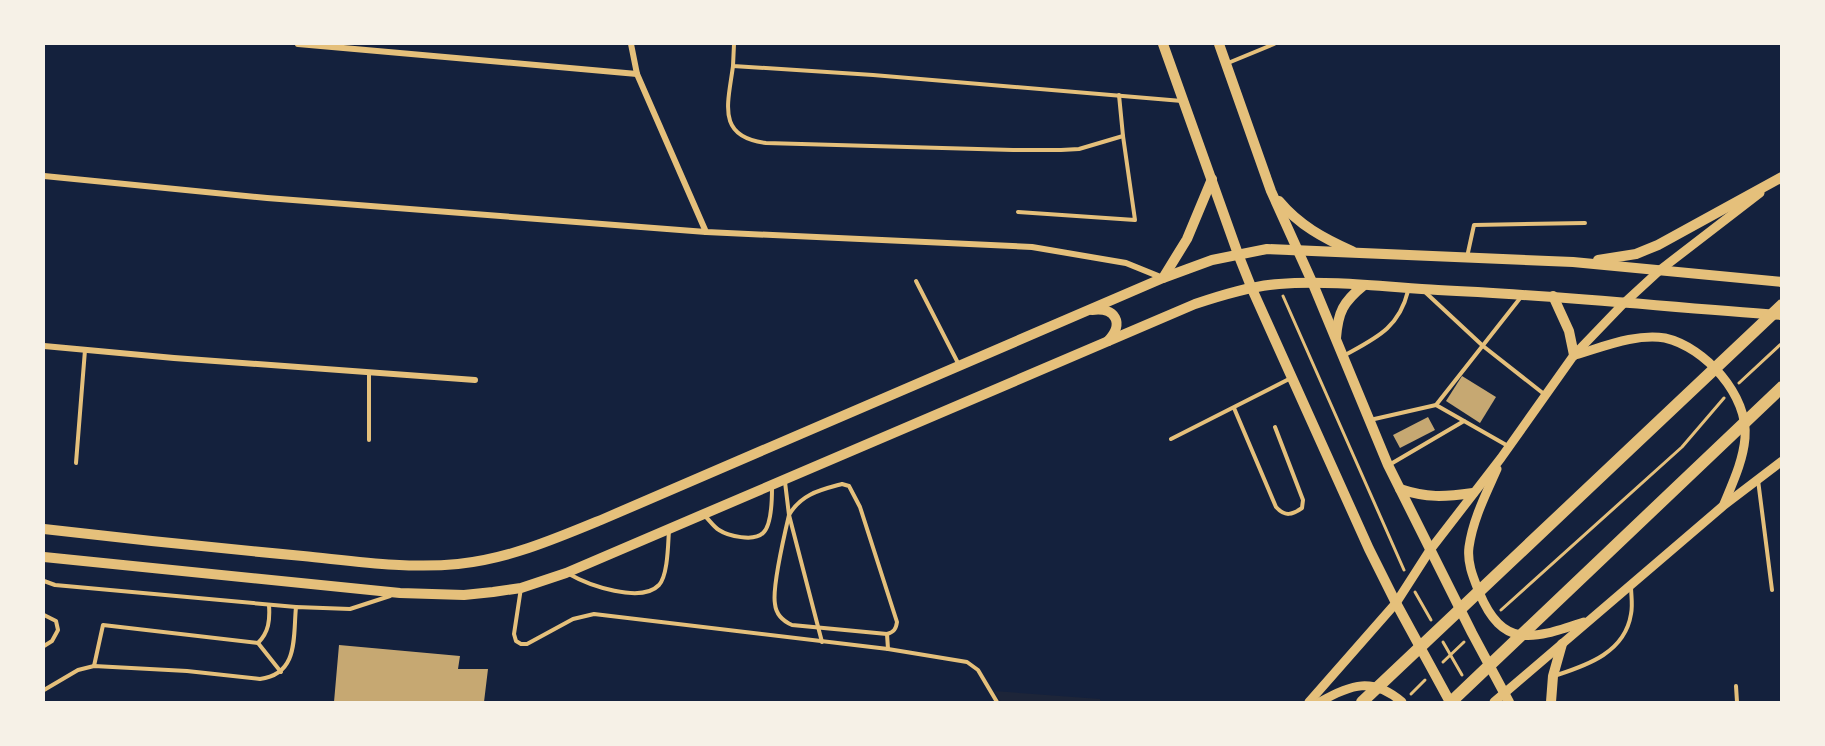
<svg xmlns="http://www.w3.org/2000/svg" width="1825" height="746" viewBox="0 0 1825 746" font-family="'Golos Text',sans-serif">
<rect width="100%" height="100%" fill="#14213d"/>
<!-- green -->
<polygon fill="#1d2539" points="994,691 1100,699 1101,702 1001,702"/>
<!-- building -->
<g fill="#c6a872">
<polygon points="1462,376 1496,397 1480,423 1446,401"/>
<polygon points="1428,417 1435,430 1400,448 1393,435"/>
<polygon points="339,645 460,656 458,669 488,669 484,702 334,702"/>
</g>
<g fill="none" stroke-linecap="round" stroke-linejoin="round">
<!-- path -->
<g stroke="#e5c07b" stroke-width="3">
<polyline points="1283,296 1404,570"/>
<polyline points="1739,383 1782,343"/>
<polyline points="1415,592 1431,620"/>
<polyline points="1501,610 1682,447 1724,398"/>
<polyline points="1443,642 1462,675"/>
<polyline points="1443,662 1464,642"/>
<polyline points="1411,694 1425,680"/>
</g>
<!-- service -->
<g stroke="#e5c07b" stroke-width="4">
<polyline points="734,44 733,66 873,75 1182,101"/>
<polyline points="1228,63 1274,44"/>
<path d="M733,66C728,104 716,137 766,143L1013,150H1061L1079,149L1123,136L1119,95"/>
<polyline points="1018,212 1135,220 1123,136"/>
<polyline points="1467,257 1474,225 1585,223"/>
<polyline points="916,281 958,363"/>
<polyline points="1425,292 1483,346 1544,394"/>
<path d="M1345,355C1376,338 1399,328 1408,291"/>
<polyline points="369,372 369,440"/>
<polyline points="1436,405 1508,446"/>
<path d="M1234,408L1276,507C1285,517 1292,515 1302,508L1303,500L1275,427"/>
<polyline points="1370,420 1436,405 1521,297"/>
<polyline points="1171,439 1291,378"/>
<polyline points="76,463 85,350"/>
<polyline points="1389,465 1464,421"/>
<polyline points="1758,480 1772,590"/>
<polyline points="785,482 789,515 822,642"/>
<path d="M842,484L849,486L860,507L897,622C896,629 894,632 887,634L792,625C783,621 776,614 775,604C772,588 785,532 789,515C801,494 820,490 842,484Z"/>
<path d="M706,517C710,521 714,527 719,530C728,536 754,542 763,533C772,525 772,499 772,488"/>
<path d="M569,574C588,585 641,604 659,585C668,575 668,544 669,530"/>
<polyline points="44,581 55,585 296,607"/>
<polyline points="521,588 514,634 516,641 521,644 527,644 573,619 594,614 888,649 967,662 978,670 997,702"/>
<polyline points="44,615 56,621 58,630 52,641 44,646"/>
<polyline points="887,634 888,649"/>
<polyline points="258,643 281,672"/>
<path d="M94,666L103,625L258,643C269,632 270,620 269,605"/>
<path d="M1557,675C1588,665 1625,652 1631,614C1633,605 1631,595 1631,586"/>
<polyline points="1736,686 1737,702"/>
<path d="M44,690L78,670L94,666L187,671L260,679C299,674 293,637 296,607L350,609L390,596"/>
</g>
<!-- minor -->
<g stroke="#e5c07b" stroke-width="6">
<polyline points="298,44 637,74"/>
<polyline points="631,44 637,74 706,232"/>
<polyline points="44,176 267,198 706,232 1032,247 1126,263 1163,278"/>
<polyline points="44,346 174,358 475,380"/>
</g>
<!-- tertiary -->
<g stroke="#e5c07b" stroke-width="9">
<path d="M1575,355C1603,347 1636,333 1665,338C1705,347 1749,396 1745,438C1743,461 1733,482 1724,504"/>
<path d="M1497,469C1486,494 1473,519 1469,547C1467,563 1473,577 1479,592C1503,650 1533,639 1584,622"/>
<polyline points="1309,702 1396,603 1430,550 1501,458 1574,355 1623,304 1660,270 1760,193"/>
<path d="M1320,702C1351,684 1373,677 1402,702"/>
<polyline points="1494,702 1723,506 1782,461"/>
</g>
<!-- secondary -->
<g stroke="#e5c07b" stroke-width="10">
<polyline points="1163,44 1238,254 1252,289 1369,549 1396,603 1450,702"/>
<polyline points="1219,44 1271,191 1313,284 1388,465 1472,633 1509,702"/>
<path d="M1279,201C1299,225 1323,238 1352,251"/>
<polyline points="1598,260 1636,254 1658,245 1782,177"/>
<polyline points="1163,278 1187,239 1212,179"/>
<polyline points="1553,296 1569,331 1574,355"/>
<path d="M1092,310C1115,307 1125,323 1108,341"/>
<path d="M1336,338C1338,312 1343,302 1364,285"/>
<path d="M1400,489C1427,498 1444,497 1473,493"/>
<path d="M44,529C130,539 216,548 303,556C354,561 406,569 458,564C508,559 555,539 601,520L1163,278L1212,260L1267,249L1573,262L1782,282"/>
<path d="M44,557L400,593L464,595L493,592L521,588L566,573L1195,304C1222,295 1251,286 1279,284C1329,280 1387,287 1438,290C1553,295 1667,307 1782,315"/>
<polyline points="1551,702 1553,676 1562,644"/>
</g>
<!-- primary -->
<g stroke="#e5c07b" stroke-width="12">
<polyline points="1362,702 1782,305"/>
<polyline points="1451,702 1782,387"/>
</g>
</g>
<!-- border -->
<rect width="1825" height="746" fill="none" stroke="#f6f1e7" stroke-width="90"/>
</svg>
